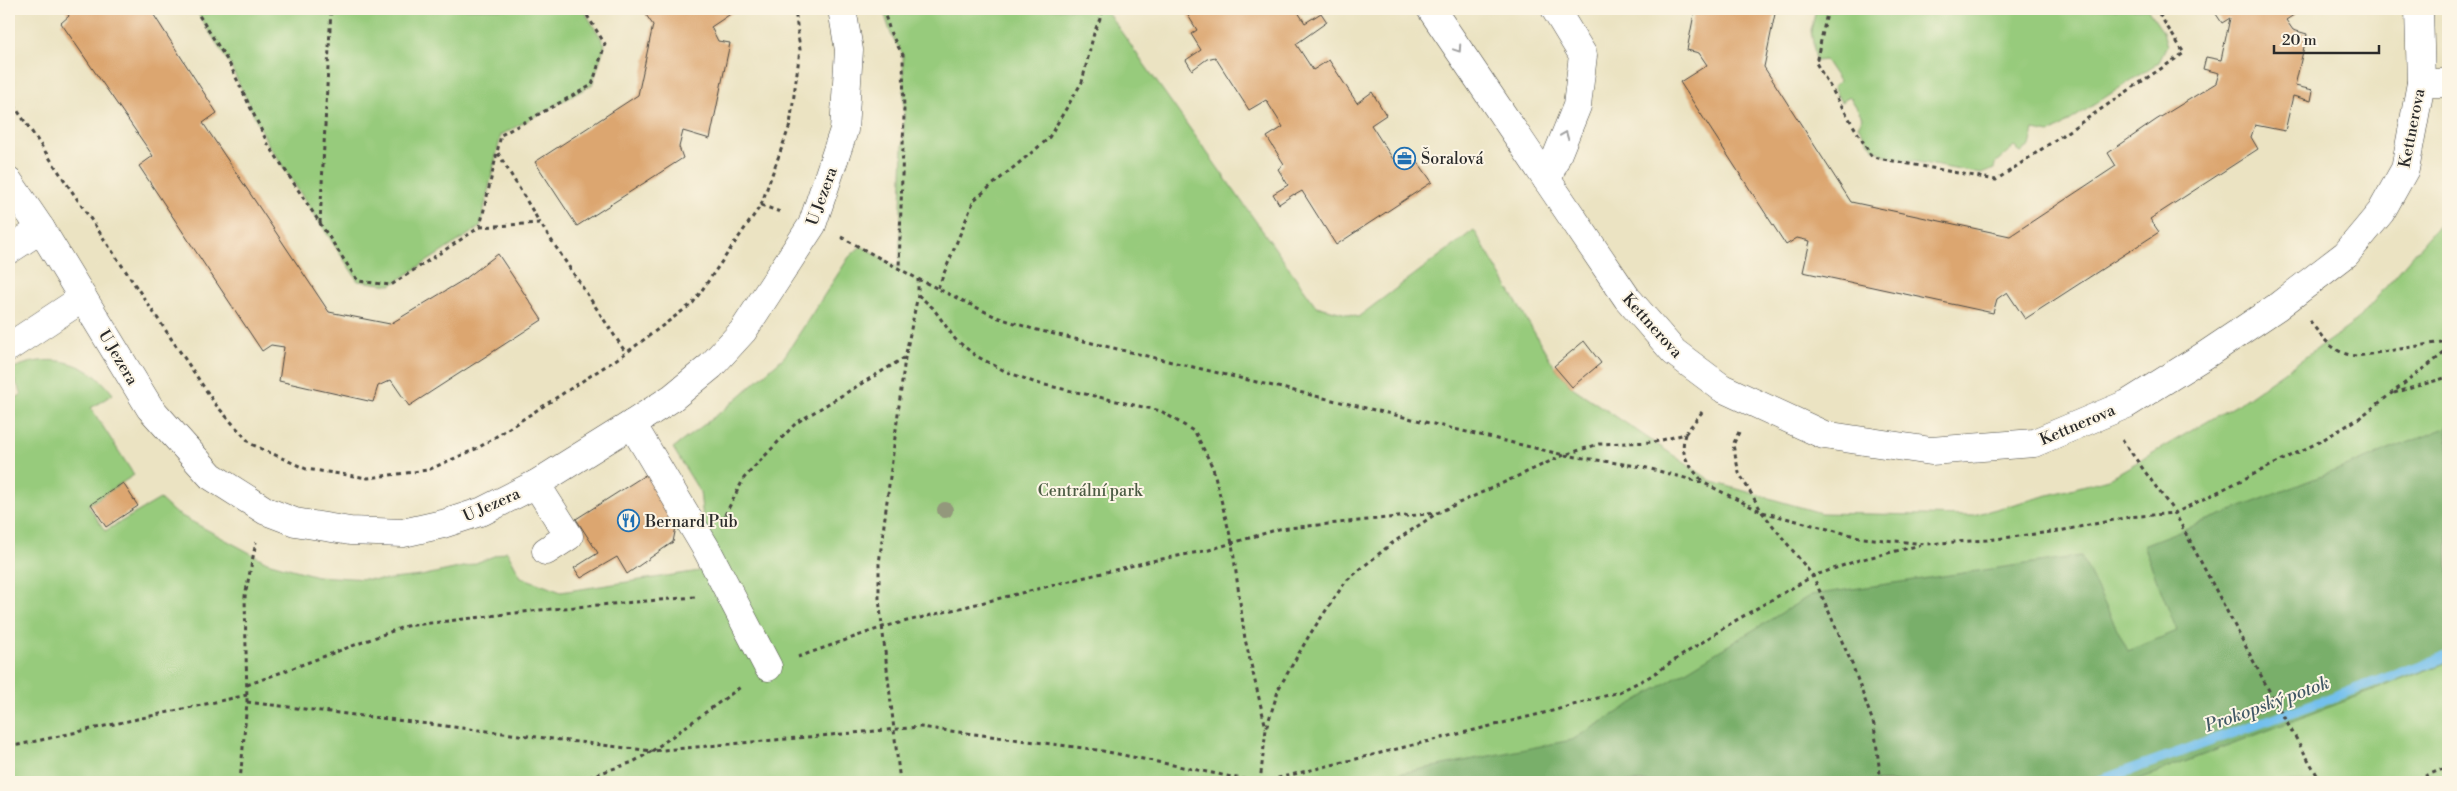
<svg xmlns="http://www.w3.org/2000/svg" width="2457" height="791" viewBox="0 0 2457 791" font-family="'Libre Bodoni',serif">
<rect width="100%" height="100%" fill="#fcf5e5"/>
<filter id="ink" filterUnits="userSpaceOnUse"><feTurbulence type="fractalNoise" baseFrequency=".02" numOctaves="2"/><feDisplacementMap in="SourceGraphic" scale="10" xChannelSelector="R" yChannelSelector="G"/><feConvolveMatrix kernelMatrix="1 2 1 2 8 2 1 2 1" color-interpolation-filters="sRGB"/></filter>
<filter id="wash" filterUnits="userSpaceOnUse"><feTurbulence type="fractalNoise" baseFrequency=".0096" numOctaves="4" result="noise"/><feDisplacementMap in="SourceGraphic" scale="20" xChannelSelector="R" yChannelSelector="G"/><feGaussianBlur stdDeviation="1.12" result="paint"/><feColorMatrix in="noise" values="0 0 0 0 0 0 0 0 0 0 0 0 0 0 0 0 0 1.4 0 .05"/><feComposite in="paint" operator="in"/></filter>
<g filter="url(#wash)">
<rect width="100%" height="100%" fill="#ebe3c2"/>
<!-- green -->
<g fill="#97cb7b" stroke="#617b53">
<polygon points="195,9 583,9 605,44 592,85 501,135 480,227 391,285 358,281 268,144 229,63"/>
<path d="M883,9H1105L1316,306L1358,317L1474,230L1554,366L1572,387L1713,482L1821,513L1970,516L2108,479L2241,402L2357,321L2441,222L2448,206V782H9V403L22,394L9,370C48,352 87,359 113,394L91,408L134,475L88,505L105,531L160,499L174,512L267,562L317,576L383,580L421,576L468,566L507,551L521,577L561,592L713,569L706,545L700,492L673,448L726,408L784,357L849,257L861,246L899,268L904,115L903,55L891,34Z"/>
<polygon points="1816,9 2147,9 2163,32 2167,46 2159,62 2054,131 2050,133 2034,130 2030,146 2021,152 2014,147 1995,164 1994,169 1981,174 1886,156 1873,148 1858,126 1863,118 1850,97 1841,102 1833,88 1839,81 1825,60 1816,61 1811,31"/>
</g>
<!-- forest -->
<polygon fill="#79af6b" stroke="#526d4b" points="2448,427 2448,662 2132,782 1355,782 1572,740 1811,595 2081,556 2128,651 2177,631 2143,545"/>
<g fill="none" stroke-linecap="round" stroke-linejoin="round">
<!-- stream -->
<polyline stroke="#73c0ed" stroke-width="10" points="2096,782 2448,656"/>
</g>
<g id="blocks">
<!-- building -->
<g fill="#dca670">
<polygon points="65,9 150,9 217,113 203,123 329,312 390,324 465,279 498,254 542,320 409,406 391,380 378,386 373,402 279,381 284,347 271,345 262,351 139,166 153,156 61,23 69,16"/>
<polygon points="642,9 738,9 711,27 718,41 730,43 710,139 683,131 679,147 683,158 577,226 535,162 638,95 653,25"/>
<polygon points="1184,9 1296,9 1305,23 1321,13 1327,22 1296,44 1313,70 1329,60 1357,103 1372,92 1386,115 1371,125 1393,159 1408,148 1432,182 1336,245 1302,191 1295,195 1294,194 1279,204 1273,194 1288,185 1278,169 1284,164 1267,137 1283,127 1266,100 1249,110 1215,57 1207,59 1192,70 1186,60 1201,50 1191,34 1197,30"/>
<polygon points="1695,9 1776,9 1764,67 1851,202 2010,236 2116,166 2108,153 2156,120 2216,83 2219,73 2203,69 2206,57 2221,60 2230,18 2222,23 2214,11 2217,9 2303,9 2286,20 2293,30 2307,34 2295,86 2313,90 2311,101 2293,96 2285,131 2255,125 2251,137 2258,149 2150,219 2159,232 2025,319 2007,292 1997,299 1993,313 1803,272 1810,241 1797,238 1786,245 1680,82 1707,65 1699,53 1687,50"/>
<polygon points="1584,341 1601,363 1572,387 1554,366"/>
<polygon points="650,472 678,517 673,542 627,574 617,557 581,578 574,568 598,553 576,519"/>
<polygon points="123,483 138,506 106,527 91,504"/>
</g>
</g>
</g>
<g filter="url(#ink)">
<use href="#blocks" fill-opacity="0" stroke="#484742" stroke-width="1"/>
<g fill="none" stroke-linecap="round" stroke-linejoin="round">
<defs>
<g id="minor">
<polyline points="1431,9 1627,298 1674,352 1722,388 1824,435 1931,451 2034,443 2127,404 2207,354 2277,307 2346,254 2381,212 2405,169 2421,83 2419,9"/>
<polyline points="2421,83 2448,83"/>
<polyline points="1547,180 1577,106 1583,55 1555,9"/>
<polyline points="9,182 41,229 150,408 211,476 266,511 295,522 350,531 403,533 443,524 483,511 536,484 632,424 672,398 711,366 743,331 812,225 844,130 849,50 842,9"/>
<polyline points="9,250 41,229"/>
<polyline points="9,347 83,298"/>
<polyline points="632,424 707,550 768,667"/>
<polyline points="536,484 569,536 546,551"/>
</g>
</defs>
<!-- minor casing -->
<use href="#minor" stroke="#484742" stroke-width="29"/>
<!-- path -->
<g stroke="#484742" stroke-width="3" stroke-dasharray="4 4" stroke-linecap="butt">
<polyline points="195,9 229,63 268,144 358,281 391,285 480,227 501,135 592,85 605,44 583,9"/>
<polyline points="883,9 891,34 903,55 904,115 899,268"/>
<polyline points="1828,9 1816,63 1872,157 1996,180 2184,53 2156,9"/>
<polyline points="9,98 216,405 251,444 306,469 368,478 428,470 478,448 626,353 693,303 761,205 790,125 800,50 795,9"/>
<polyline points="498,153 540,223"/>
<polyline points="761,205 783,213"/>
<polyline points="320,223 331,9"/>
<polyline points="480,227 540,223 626,353"/>
<polyline points="841,237 918,279 996,317 1033,329 1564,455 1643,467 1704,483 1762,512 1863,538 1926,544 1987,540 2059,531 2129,517 2175,513 2319,442 2358,419 2448,350"/>
<polyline points="938,288 974,200 1048,139 1082,82 1094,33 1104,9"/>
<polyline points="918,295 933,308 955,339 976,356 1005,371 1036,383 1161,411 1195,432 1213,468 1232,543 1245,639 1266,728"/>
<path d="M2310,321C2323,339 2335,355 2358,356L2448,341"/>
<polyline points="2394,393 2448,377"/>
<polyline points="1739,432 1733,445 1739,473 1762,512 1813,576 1852,664 1874,725 1881,782"/>
<path d="M1685,434C1679,457 1690,466 1704,483"/>
<polyline points="2122,440 2175,513 2274,700 2321,782"/>
<polyline points="725,515 744,478 796,423 904,358"/>
<polyline points="798,657 883,627 1151,561 1209,550 1279,529 1437,513"/>
<polyline points="247,685 406,626 540,610 695,597"/>
<polyline points="247,702 652,751 742,686"/>
<polyline points="9,747 247,695"/>
<polyline points="240,782 247,702 245,596 256,542"/>
<polyline points="574,782 633,762 652,751 920,727 1098,750 1257,782"/>
<polyline points="900,782 879,599 879,564 905,358 918,295 918,279"/>
<polyline points="1260,782 1266,729 1279,688 1310,634 1346,581 1391,544 1437,513 1564,455 1599,444 1654,442 1685,434 1702,412"/>
<polyline points="1262,782 1552,711 1619,692 1649,677 1733,622 1813,576 1859,560 1921,545"/>
<polyline points="2410,782 2448,767"/>
</g>
<!-- minor -->
<use href="#minor" stroke="#fff" stroke-width="28"/>
</g>
<!-- trees -->
<circle fill="#93987c" cx="945" cy="510" r="8"/>
<!-- one-way arrows -->
<defs><path id="oneway-chevron" d="M-2-3.5L2.5 0L-2 3.5" fill="none" stroke-width="1.6" stroke-linecap="round" stroke-linejoin="round" transform="scale(1.25)"/></defs>
<g stroke="#a0a0a0">
<use href="#oneway-chevron" transform="translate(1458 49) rotate(56)"/>
<use href="#oneway-chevron" transform="translate(1565 135) rotate(-68)"/>
</g>
</g>
<!-- icons -->
<defs>
<symbol id="office-ring" viewBox="-11 -11 22 22"><circle r="9.5" fill="#fcf5e5" stroke="#1f6fb2" stroke-width="1.5"/><path d="M-6-3h4V-5.5h4V-3h4V5H-6ZM-1-4.5V-3h2v-1.5ZM-6 0V1H6V0Z" fill="#1f6fb2"/></symbol>
<symbol id="restaurant-ring" viewBox="-11 -11 22 22"><circle r="9.5" fill="#fcf5e5" stroke="#1f6fb2" stroke-width="1.5"/><path d="M-5-6h1v4h1v-4h1v4h1v-4h1v5L-1.5 .5V6h-2V.5L-5-1ZM5-6V6H3V1.5H1.5Q1.5-4 5-6Z" fill="#1f6fb2"/></symbol>
</defs>
<g fill-rule="evenodd">
<use href="#office-ring" x="1392" y="146" width="25" height="25"/>
<use href="#restaurant-ring" x="616" y="508" width="25" height="25"/>
</g>
<g text-anchor="middle" stroke-width="4" stroke-linejoin="round" paint-order="stroke">
<!-- street labels -->
<g font-size="16" fill="#2b2b2b" stroke="#fcf5e5">
<text transform="translate(2411 128) rotate(-79)" y="6">Kettnerova</text>
<text transform="translate(821 196) rotate(-70)" y="6">U Jezera</text>
<text transform="translate(1653 325) rotate(48)" y="6">Kettnerova</text>
<text transform="translate(119 357) rotate(59)" y="6">U Jezera</text>
<text transform="translate(2077 424) rotate(-23)" y="6">Kettnerova</text>
<text transform="translate(491 504) rotate(-24)" y="6">U Jezera</text>
</g>
<!-- poi labels -->
<g font-size="16" fill="#2b2b2b" stroke="#fcf5e5" text-anchor="start">
<text x="1421" y="164">Šoralová</text>
<text x="645" y="527">Bernard Pub</text>
</g>
<!-- park labels -->
<g font-size="16" fill="#4b5b43" stroke="#fcf5e5">
<text x="1090" y="496">Centrální park</text>
</g>
<!-- water labels -->
<g font-size="18" font-style="italic" fill="#415865" stroke="#fcf5e5">
<text transform="translate(2267 704) rotate(-20)" y="6">Prokopský potok</text>
</g>
</g>
<!-- margin -->
<rect width="2457" height="791" fill="none" stroke="#fcf5e5" stroke-width="30"/>
<!-- scale -->
<path d="M2274 45v8h105v-8" fill="none" stroke="#2b2b2b" stroke-width="2.5"/>
<text x="2282" y="45" font-size="15" fill="#2b2b2b" stroke="#fcf5e5" stroke-width="4" paint-order="stroke">20 m</text>
</svg>
